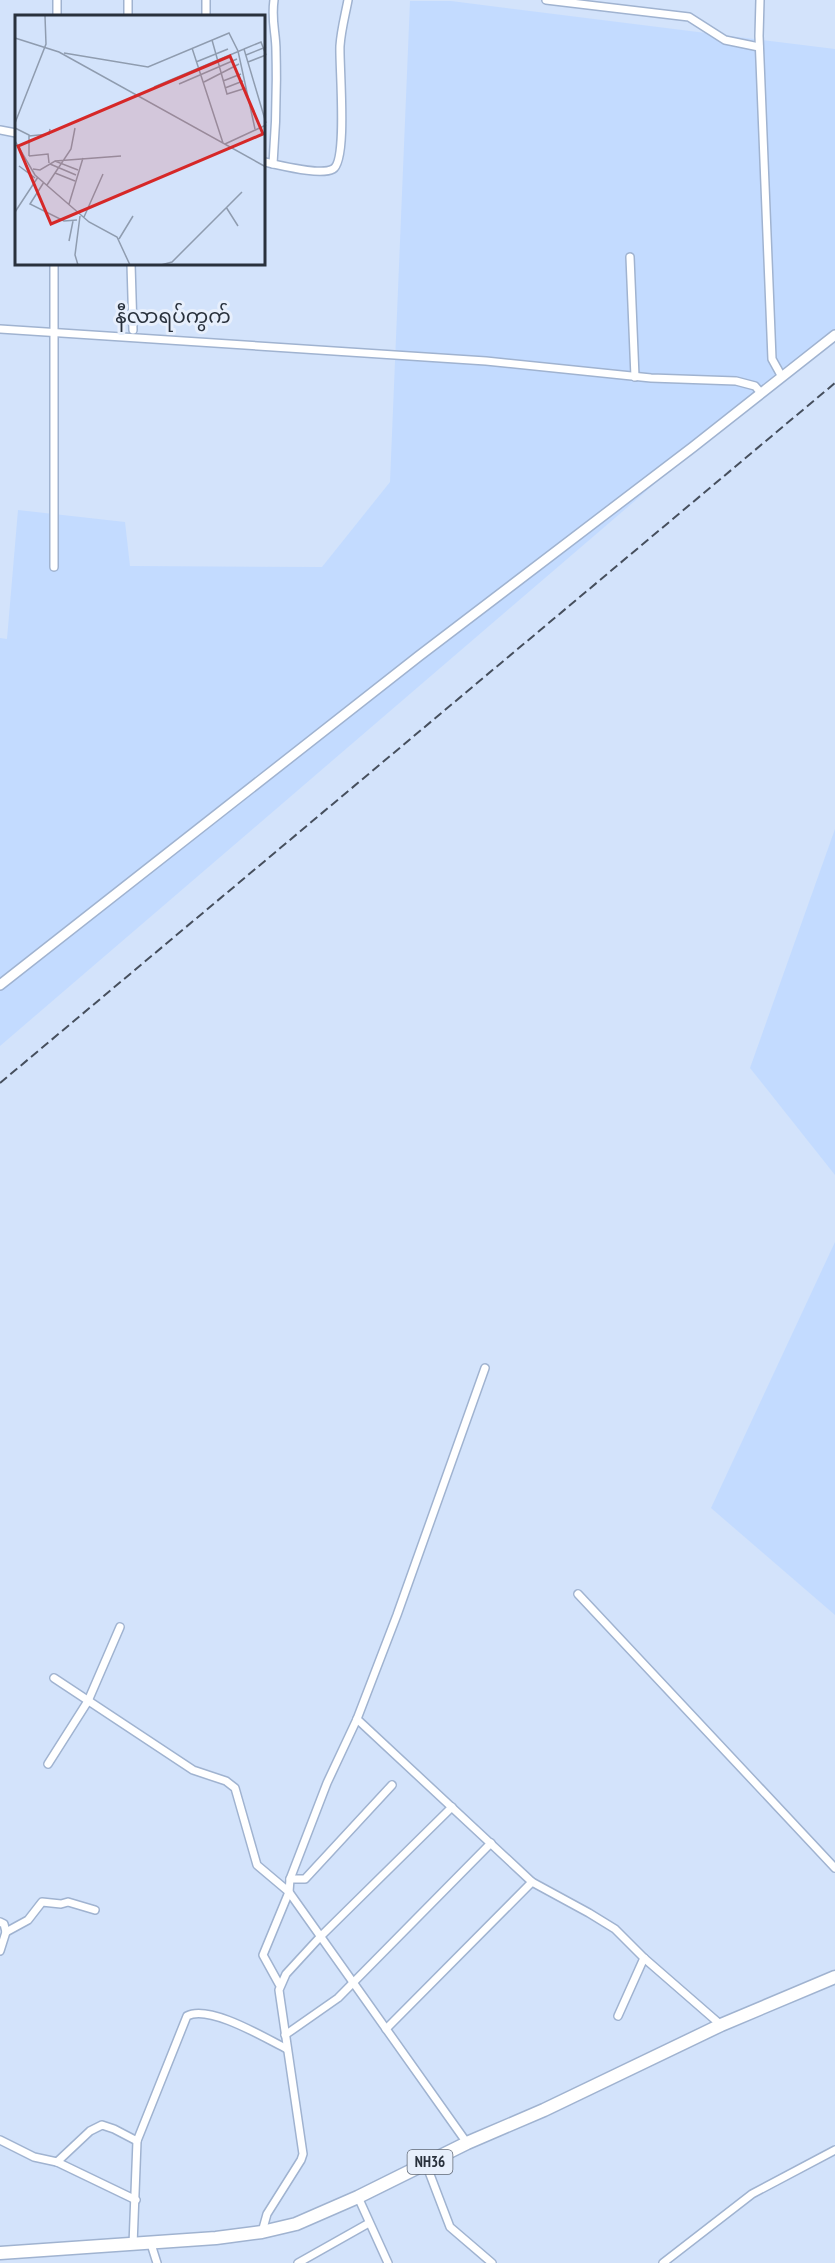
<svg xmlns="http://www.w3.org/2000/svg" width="835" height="2263" viewBox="0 0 835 2263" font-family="'PT Sans Narrow','Noto Sans Myanmar',sans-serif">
<rect width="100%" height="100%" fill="#d3e3fb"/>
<!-- built -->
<g fill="#c3dbff">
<polygon points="410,1 451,1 835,49 835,329 0,1046 0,638 7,639 18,510 125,522 130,566 322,567 390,482"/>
<polygon points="835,829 835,1175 750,1068"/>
<polygon points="835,1242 835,1615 711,1508"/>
</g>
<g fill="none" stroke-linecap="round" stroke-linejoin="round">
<defs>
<g id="street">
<polyline points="546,0 689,17 725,40 759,47"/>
<polyline points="760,0 759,36 772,359 782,377"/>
<polyline points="57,16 57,0"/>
<polyline points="128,16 128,0"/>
<polyline points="206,16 206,0"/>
<polyline points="0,130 16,133"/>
<path d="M264,162C280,165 320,176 333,169C348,161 339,65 340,46C341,30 345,16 348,0"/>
<path d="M273,164C276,126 277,89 276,51C276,32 271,21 274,0"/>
<polyline points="630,257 635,377"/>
<polyline points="131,264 133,330"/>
<polyline points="0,329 486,361 651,378 736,381 755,386 761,393"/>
<polyline points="54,567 54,264"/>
<polyline points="578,1594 835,1868"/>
<polyline points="54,1678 193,1770 226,1781 235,1788 257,1865 289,1892 467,2143"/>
<polyline points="357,1719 532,1882 589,1913 615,1929 644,1958 721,2025"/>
<polyline points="48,1764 88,1701 120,1627"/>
<polyline points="290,1879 305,1879 392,1785"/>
<polyline points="0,1922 4,1924 6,1932 0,1951"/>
<polyline points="6,1932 28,1920 42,1902 61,1904 68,1902 95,1910"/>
<polyline points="279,1984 263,1955 289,1892 290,1879 327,1783 357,1719 397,1615 485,1368"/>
<polyline points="618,2016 644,1958"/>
<polyline points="386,2029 532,1882"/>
<polyline points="285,2035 338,1998 491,1843"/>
<polyline points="0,2140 34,2157 57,2162 136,2200"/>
<polyline points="57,2162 90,2131 102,2125 114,2129 137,2141"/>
<polyline points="426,2164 450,2227 492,2263"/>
<polyline points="358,2197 388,2263"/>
<polyline points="262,2232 267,2214 301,2160 303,2154 279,1990 286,1974 320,1937 452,1807"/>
<polyline points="151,2244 157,2263"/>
<path d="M133,2245L137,2141L187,2016C209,2004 265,2038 287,2049"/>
<polyline points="298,2263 369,2223"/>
<polyline points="663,2263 752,2194 835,2150"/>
</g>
<polyline id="secondary" points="0,985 419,656 693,447 835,335"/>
<polyline id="highway" points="0,2253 216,2238 262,2232 296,2224 358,2197 467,2143 544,2110 721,2025 835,1977"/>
</defs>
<!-- street casing -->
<use href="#street" stroke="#a0b3d0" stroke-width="10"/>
<!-- secondary casing -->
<use href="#secondary" stroke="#a0b3d0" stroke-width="12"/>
<!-- highway casing -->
<use href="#highway" stroke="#a0b3d0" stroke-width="15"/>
<!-- street -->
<use href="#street" stroke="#fff" stroke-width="7"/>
<!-- secondary -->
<use href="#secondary" stroke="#fff" stroke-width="9"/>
<!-- highway -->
<use href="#highway" stroke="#fff" stroke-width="12"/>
<!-- rail -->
<polyline stroke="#464f5d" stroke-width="2" stroke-dasharray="9 4.5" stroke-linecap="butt" points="0,1083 835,383"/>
</g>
<g text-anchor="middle" stroke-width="6" stroke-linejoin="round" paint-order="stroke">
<!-- shield labels -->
<rect fill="#e7effc" stroke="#626a76" stroke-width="1.5" x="407.5" y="2150" width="45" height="24" rx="4.5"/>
<g font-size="15" font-weight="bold" fill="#29313c">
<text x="430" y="2167">NH36</text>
</g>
<!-- quarter labels -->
<g font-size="20" fill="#29313c" stroke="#e7effc">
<text x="173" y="323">နီလာရပ်ကွက်</text>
</g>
</g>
<!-- overview -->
<g transform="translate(15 15)">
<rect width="250" height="250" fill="#d3e3fb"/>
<path fill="none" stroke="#8f9caf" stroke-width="1.5" d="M0,23L44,37L251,152M197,25L212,79L231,73M177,33L208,128M229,34L246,27L251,40M49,38L133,52L214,18L223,36L240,114M231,40L251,32M181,47L213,34M233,47L251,40M208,66L226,59M189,67L224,49M164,69L222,44M139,72L229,34L251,108M210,73L228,66M0,108L31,29L30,1M0,113L14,120V141M14,121L34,119L35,114M0,126L20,160L74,207L102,222L115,250M210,129L251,110M14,141L33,139L34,148M40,146L106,141M35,149L61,160M4,151L20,163M18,154L25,155L40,146L63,155M40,158L60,166M29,167L15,189L49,206L62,205M32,170L56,134L60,113M54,189L68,143M211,192L223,211M0,197L23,162M69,202L88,159M104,224L118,201M54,226L58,206M63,250L60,240L65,201M146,250L157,247L227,177"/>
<path fill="#d62828" fill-opacity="0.15" stroke="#d62828" stroke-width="3" d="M215,41L248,119L36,209L3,131Z"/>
<rect width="250" height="250" fill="none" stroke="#29313c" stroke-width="3"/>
</g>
</svg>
